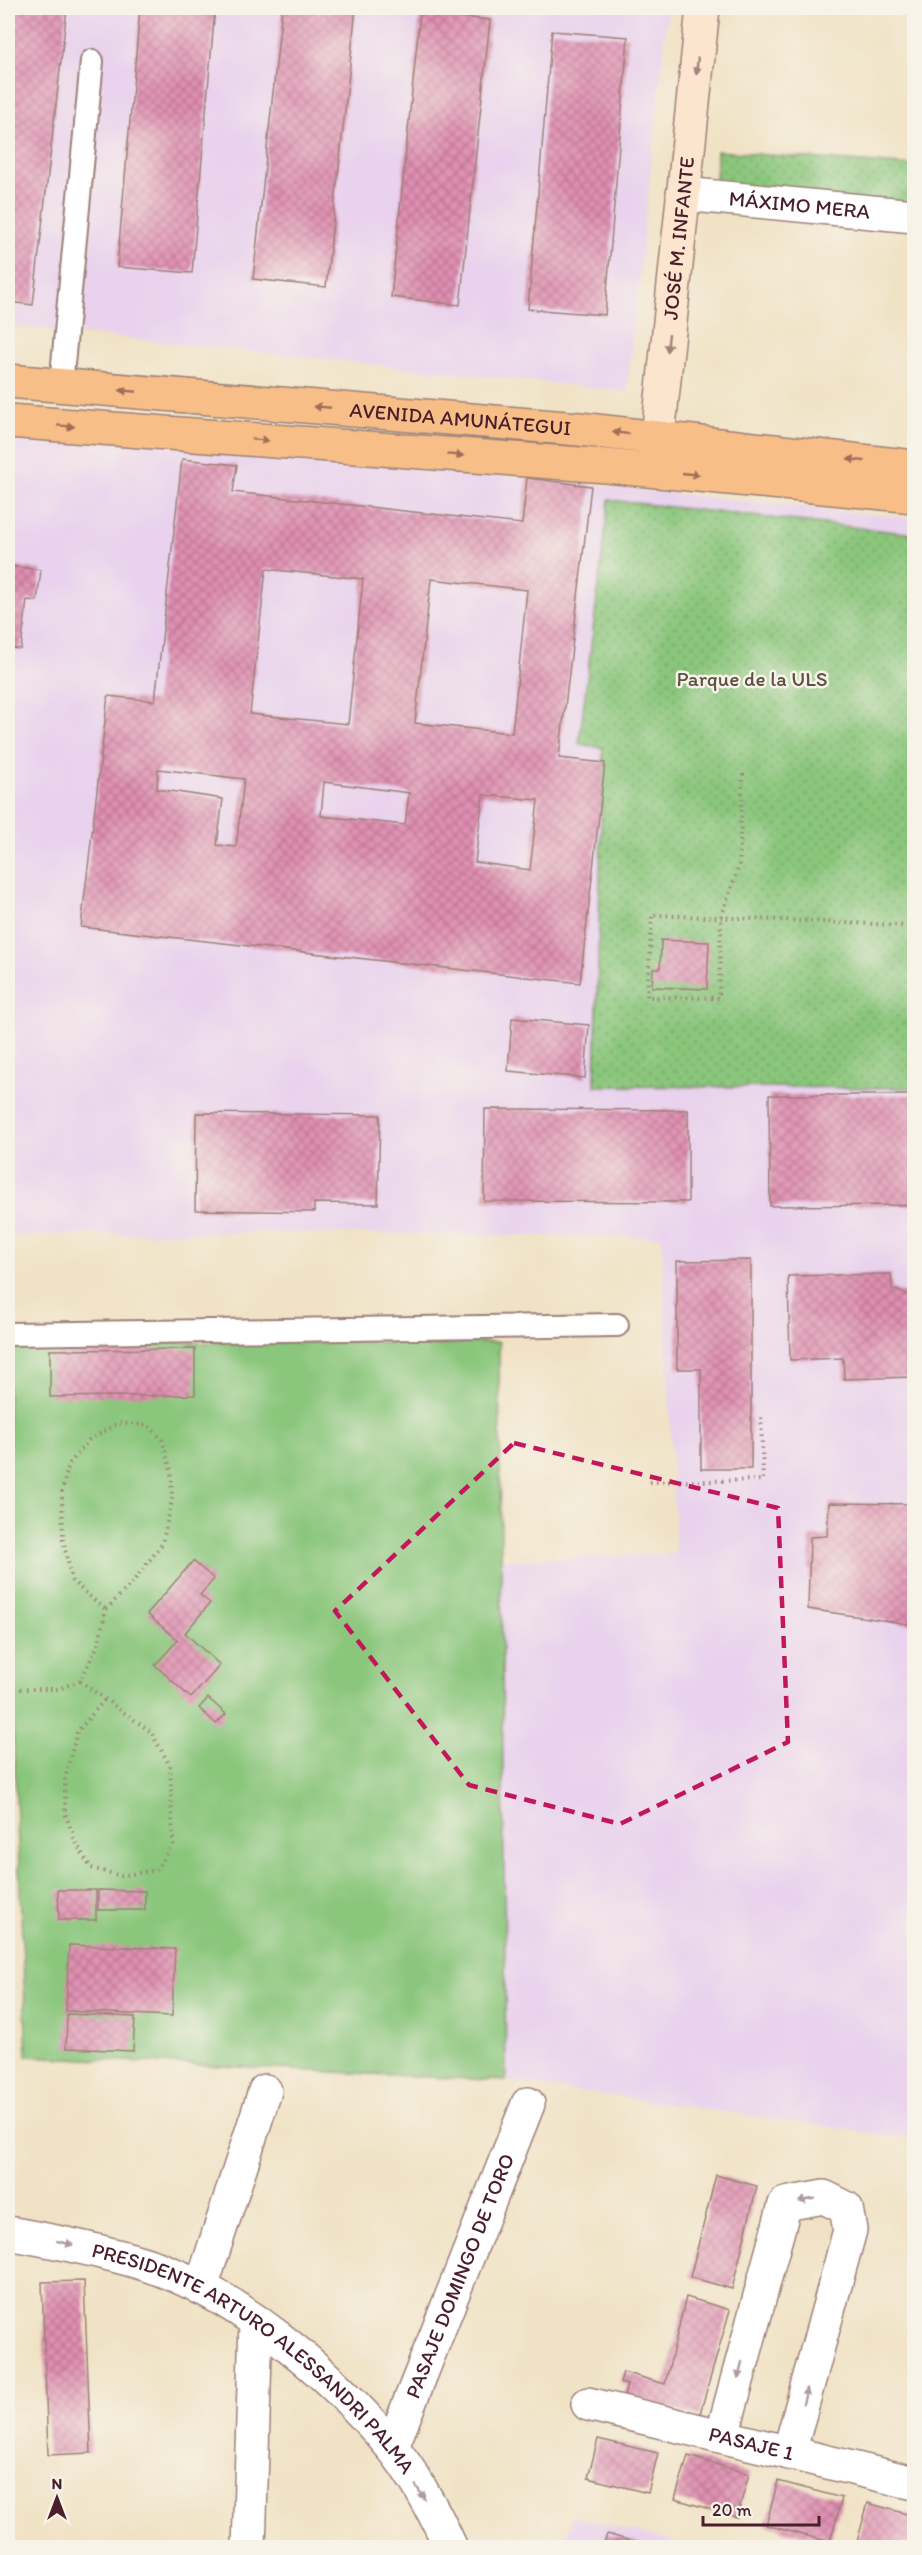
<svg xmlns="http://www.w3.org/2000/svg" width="922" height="2555" viewBox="0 0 922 2555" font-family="Itim,sans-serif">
<defs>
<pattern id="park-dots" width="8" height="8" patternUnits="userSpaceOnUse" patternTransform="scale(1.5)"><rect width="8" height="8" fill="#8ac67b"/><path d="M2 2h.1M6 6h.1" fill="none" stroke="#73a065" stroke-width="1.8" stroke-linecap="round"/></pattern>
<pattern id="building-cross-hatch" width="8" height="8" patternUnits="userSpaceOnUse" patternTransform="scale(1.5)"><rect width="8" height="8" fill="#e090b2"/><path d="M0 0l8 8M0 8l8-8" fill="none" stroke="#b87591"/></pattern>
</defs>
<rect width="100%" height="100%" fill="#f7f3e8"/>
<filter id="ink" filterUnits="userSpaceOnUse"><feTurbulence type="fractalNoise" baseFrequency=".0167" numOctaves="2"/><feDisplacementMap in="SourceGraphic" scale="12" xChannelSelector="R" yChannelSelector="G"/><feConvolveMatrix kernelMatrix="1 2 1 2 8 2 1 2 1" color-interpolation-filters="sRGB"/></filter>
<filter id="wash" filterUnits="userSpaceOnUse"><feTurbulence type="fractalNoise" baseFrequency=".008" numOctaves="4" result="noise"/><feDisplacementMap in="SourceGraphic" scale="24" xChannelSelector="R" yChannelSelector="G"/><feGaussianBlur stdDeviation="1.35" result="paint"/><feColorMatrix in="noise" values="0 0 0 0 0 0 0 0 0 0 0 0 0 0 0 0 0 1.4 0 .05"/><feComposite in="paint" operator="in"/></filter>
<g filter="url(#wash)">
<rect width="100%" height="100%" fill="#f0e2c5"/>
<!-- built -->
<g fill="#e9d2ed">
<polygon points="8,8 668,8 627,391 8,326"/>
<polygon points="8,419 527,478 914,519 914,2139 506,2081 501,1560 676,1554 662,1237 213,1232 8,1236"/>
<polygon points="572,2516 696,2547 565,2548"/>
</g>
<!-- grass -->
<polygon fill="#8ac67b" stroke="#6a7253" stroke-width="1.5" points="499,1342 506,2081 27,2056 8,1604 8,1343"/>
<!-- park -->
<g fill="url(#park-dots)" stroke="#6a7253" stroke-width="1.5">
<polygon points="717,151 914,166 914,206 716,187"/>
<polygon points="609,500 914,534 914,1088 595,1086 603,748 579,744"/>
</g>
<g id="blocks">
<!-- building -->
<g fill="url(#building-cross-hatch)" fill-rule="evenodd">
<polygon points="8,8 67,8 33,305 8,302"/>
<polygon points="140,8 215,8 192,273 117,267"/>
<polygon points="282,8 356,8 326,287 253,279"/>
<polygon points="420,13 490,20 460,305 391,297"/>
<polygon points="552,31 628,37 605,315 528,309"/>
<path d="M182,459L237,465L233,492L522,524L527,478L591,486L559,758L605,763L580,983L81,927L108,696L155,701ZM266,569L363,579L348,724L250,714ZM431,579L527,590L512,733L415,723ZM158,769L244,779L236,847L217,845L223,799L157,789ZM324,782L409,793L405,825L321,816ZM483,795L538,800L530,870L475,862Z"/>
<polygon points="8,566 41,570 37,601 27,600 21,649 8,648"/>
<polygon points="661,940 709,942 707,989 652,987 653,969 660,969"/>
<polygon points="512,1018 589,1025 585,1078 508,1071"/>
<polygon points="769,1095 914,1095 914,1205 770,1206"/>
<polygon points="485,1109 688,1110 688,1202 484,1201"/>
<polygon points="196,1113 380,1115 378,1204 314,1203 314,1212 195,1210"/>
<polygon points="751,1260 751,1469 701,1469 701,1369 677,1369 677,1261"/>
<polygon points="891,1274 892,1289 914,1297 914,1377 844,1379 843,1358 790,1360 788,1276"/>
<polygon points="195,1349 195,1395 50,1397 50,1350"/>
<polygon points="829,1503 914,1504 914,1625 808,1609 810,1537 827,1536"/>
<polygon points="193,1561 214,1579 200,1595 210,1603 185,1633 220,1665 191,1698 155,1665 178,1640 147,1614"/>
<polygon points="208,1698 226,1714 216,1724 199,1708"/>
<polygon points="58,1890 96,1890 96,1920 59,1920"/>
<polygon points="98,1890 145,1891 145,1910 98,1910"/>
<polygon points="69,1945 175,1949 172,2016 66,2011"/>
<polygon points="67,2014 135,2017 133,2051 66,2048"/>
<polygon points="716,2175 757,2186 732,2289 690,2277"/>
<polygon points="84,2281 91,2453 48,2455 42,2282"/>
<polygon points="686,2297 730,2310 699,2417 624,2395 627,2385 620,2383 623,2372 665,2384"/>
<polygon points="598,2439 658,2453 648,2493 588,2478"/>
<polygon points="688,2456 749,2474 737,2517 675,2499"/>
<polygon points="778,2481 842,2498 830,2542 766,2525"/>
<polygon points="868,2503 914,2516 914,2548 856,2545"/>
<polygon points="607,2534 652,2547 652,2548 603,2548"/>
</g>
</g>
</g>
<g filter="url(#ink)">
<use href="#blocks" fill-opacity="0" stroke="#9d8078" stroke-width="1.5"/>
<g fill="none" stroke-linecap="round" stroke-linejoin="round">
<defs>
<g id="lane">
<polyline points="61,385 92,61"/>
<polyline points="8,1334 617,1325"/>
</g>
<g id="street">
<path id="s1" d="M683,194L914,216"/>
<path id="s2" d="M8,2233C54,2241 100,2250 145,2264C237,2293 330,2373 391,2446C414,2474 436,2515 451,2548"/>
<polyline points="201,2288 265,2091"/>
<path id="s3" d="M588,2404L914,2483"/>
<polyline points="722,2436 785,2204 824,2197 846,2208 850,2230 789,2453"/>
<path id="s4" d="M392,2447L528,2104"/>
<polyline points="249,2548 256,2322"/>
</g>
<g id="secondary">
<path id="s5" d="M655,465L703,8"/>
</g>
<g id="primary">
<path id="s6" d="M8,381L579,429L914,467"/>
<polyline points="8,421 606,466 914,496"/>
</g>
</defs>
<!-- lane casing -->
<use href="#lane" stroke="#9d8078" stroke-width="26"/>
<!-- street casing -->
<use href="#street" stroke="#9d8078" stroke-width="36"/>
<!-- secondary casing -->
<use href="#secondary" stroke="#9d8078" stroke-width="36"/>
<!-- primary casing -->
<use href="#primary" stroke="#9d8078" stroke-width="36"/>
<!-- path -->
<g stroke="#9d8078" stroke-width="4" stroke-dasharray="1.5 4.5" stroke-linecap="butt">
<polyline points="605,8 621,9"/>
<path d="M743,774L739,866L721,917L719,998L647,997L652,915C740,918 827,922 914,926"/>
<polyline points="650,1482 763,1480 761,1413"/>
<polyline points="80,1681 151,1732 170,1766 173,1844 156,1870 121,1876 91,1868 76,1843 65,1813 65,1778 77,1732 106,1698"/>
<polyline points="8,1689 58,1689 80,1681 98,1645 106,1610 137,1577 162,1544 172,1501 171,1471 162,1439 147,1425 118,1423 89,1440 69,1464 62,1491 63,1540 72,1581 106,1610"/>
</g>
<!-- lane -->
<use href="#lane" stroke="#fff" stroke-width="22"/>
<!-- street -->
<use href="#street" stroke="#fff" stroke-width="33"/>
<!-- secondary -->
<use href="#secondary" stroke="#fce5cf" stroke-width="33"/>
<!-- primary -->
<use href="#primary" stroke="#f7be87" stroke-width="33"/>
</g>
<!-- one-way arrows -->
<defs><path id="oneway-solid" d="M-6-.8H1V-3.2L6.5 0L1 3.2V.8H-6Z" transform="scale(1.5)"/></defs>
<g fill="#a3827d">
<use href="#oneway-solid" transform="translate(697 66) rotate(96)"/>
<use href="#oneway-solid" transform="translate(668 343) rotate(96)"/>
</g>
<g fill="#a06e59">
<use href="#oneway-solid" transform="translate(128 391) rotate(-175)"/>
<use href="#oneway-solid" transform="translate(322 407) rotate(-175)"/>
<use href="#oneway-solid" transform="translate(66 426) rotate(4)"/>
<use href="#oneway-solid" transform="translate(621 433) rotate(-174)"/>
<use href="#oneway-solid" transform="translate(260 440) rotate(4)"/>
<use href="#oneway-solid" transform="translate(455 455) rotate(4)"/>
<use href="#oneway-solid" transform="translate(856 460) rotate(-173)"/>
<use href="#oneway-solid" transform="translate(691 474) rotate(6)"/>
</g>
<g fill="#ae9aa0">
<use href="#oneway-solid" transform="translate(807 2200) rotate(170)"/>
<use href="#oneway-solid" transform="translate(65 2243) rotate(14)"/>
<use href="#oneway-solid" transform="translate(740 2370) rotate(105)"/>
<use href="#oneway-solid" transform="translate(805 2396) rotate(-75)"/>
<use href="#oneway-solid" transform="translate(420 2492) rotate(58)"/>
</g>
</g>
<!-- marked area -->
<path fill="none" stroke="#c2185b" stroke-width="4.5" stroke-dasharray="12 8" stroke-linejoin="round" d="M514,1443L778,1508L788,1742L620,1824L469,1785L335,1611Z"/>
<g text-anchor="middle" stroke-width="5" stroke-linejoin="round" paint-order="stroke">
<!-- street labels -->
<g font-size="21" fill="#4a1f2b" stroke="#f7f3e8">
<text dy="7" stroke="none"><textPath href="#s1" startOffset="117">MÁXIMO MERA</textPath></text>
<text dy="7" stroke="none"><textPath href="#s5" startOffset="228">JOSÉ M. INFANTE</textPath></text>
<text dy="7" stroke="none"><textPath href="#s6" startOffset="454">AVENIDA AMUNÁTEGUI</textPath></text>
<text dy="7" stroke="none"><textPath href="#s4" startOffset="184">PASAJE DOMINGO DE TORO</textPath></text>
<text dy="7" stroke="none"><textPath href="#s2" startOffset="284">PRESIDENTE ARTURO ALESSANDRI PALMA</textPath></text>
<text dy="7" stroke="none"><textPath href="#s3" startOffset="168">PASAJE 1</textPath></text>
</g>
<!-- park labels -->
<g font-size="21" fill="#5d5143" stroke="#f7f3e8">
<text x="752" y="686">Parque de la ULS</text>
</g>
</g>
<!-- margin -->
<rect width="922" height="2555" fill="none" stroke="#f7f3e8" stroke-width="30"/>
<!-- north arrow -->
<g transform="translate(57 2498)" stroke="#f7f3e8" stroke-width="4.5" paint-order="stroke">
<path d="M0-4.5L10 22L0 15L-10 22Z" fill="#4a1f2b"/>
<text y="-9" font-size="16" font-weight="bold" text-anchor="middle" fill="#4a1f2b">N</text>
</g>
<!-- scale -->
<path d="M703 2516v9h116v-9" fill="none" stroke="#4a1f2b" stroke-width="3"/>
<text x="712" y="2516" font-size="18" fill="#4a1f2b" stroke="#f7f3e8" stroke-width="4.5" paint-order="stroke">20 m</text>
</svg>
